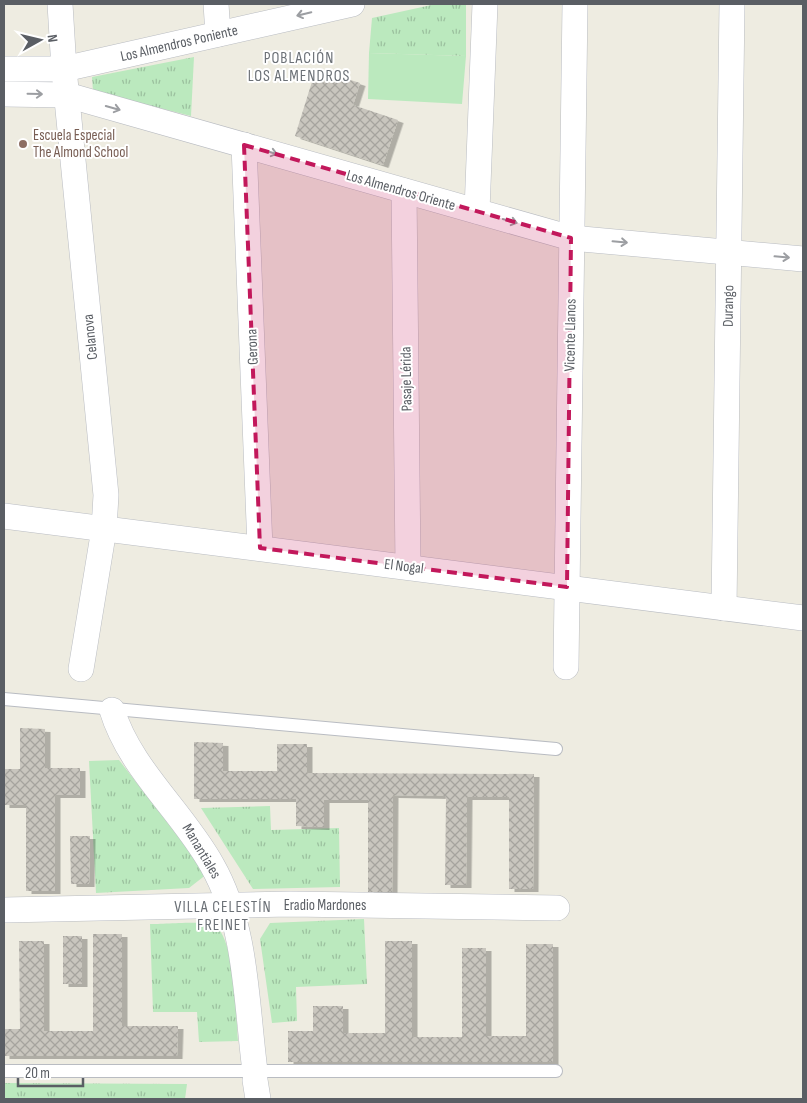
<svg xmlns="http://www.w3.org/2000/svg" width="807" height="1103" viewBox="0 0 807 1103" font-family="'Sofia Sans Condensed',sans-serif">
<defs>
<pattern id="grass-tufts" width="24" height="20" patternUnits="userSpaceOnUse" patternTransform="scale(1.25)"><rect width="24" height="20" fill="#bbe9be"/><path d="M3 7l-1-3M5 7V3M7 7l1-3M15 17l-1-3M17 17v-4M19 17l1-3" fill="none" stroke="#9bc09e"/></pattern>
<pattern id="building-cross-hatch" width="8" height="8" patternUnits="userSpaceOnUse" patternTransform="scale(1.25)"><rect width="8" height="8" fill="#c9c6be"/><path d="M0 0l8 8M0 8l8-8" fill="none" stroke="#a6a49e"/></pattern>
<filter id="shadow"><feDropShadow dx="5.5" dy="3" stdDeviation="0" flood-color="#0004"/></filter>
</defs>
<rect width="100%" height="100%" fill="#eeece1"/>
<!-- grass -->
<g fill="url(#grass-tufts)">
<polygon points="436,4 466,4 466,56 369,53 372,18"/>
<polygon points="194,57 191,116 93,91 92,77"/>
<polygon points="119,760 207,874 189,888 96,893 89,761"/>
<polygon points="270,806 271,830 339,828 340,887 253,889 201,808"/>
<polygon points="364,919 367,984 296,987 297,1021 272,1023 260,939 270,923"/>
<path d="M150,924C161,924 204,921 212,924C235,931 236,1018 238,1041L199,1042L197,1012H153Z"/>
<polygon points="4,1083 187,1084 185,1099 4,1099"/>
</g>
<!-- garden -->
<polygon fill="#bbe9be" points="369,53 466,56 462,104 368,99"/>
<!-- building -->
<g fill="url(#building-cross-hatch)" filter="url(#shadow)">
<polygon points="316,69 360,83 353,105 398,120 383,165 295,136"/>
<polygon points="20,728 45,729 45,768 80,768 80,795 55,795 55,891 26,891 26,805 4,805 4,769 20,769"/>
<polygon points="194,742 223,743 223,771 277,771 277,744 307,744 307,773 534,774 533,889 509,889 509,797 467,797 466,885 445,885 446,796 393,795 392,892 368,892 368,800 324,800 324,827 296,826 296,799 194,799"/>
<polygon points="70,836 90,836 89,884 71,884"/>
<polygon points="93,934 122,934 122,1026 178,1026 177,1056 4,1056 4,1029 20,1029 19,941 44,941 44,1031 93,1031"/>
<rect x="63" y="936" width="19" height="48"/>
<polygon points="385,941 412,941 412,1037 462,1037 462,948 486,948 486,1036 526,1036 526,944 553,944 553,1062 288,1062 288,1031 313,1031 313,1006 343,1006 343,1033 385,1033"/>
</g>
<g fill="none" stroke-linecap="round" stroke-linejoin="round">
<defs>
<g id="lane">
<polyline points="4,699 556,749"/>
<polyline points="4,1071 556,1071"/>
</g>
<g id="street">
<polyline points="60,4 64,69 106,495 104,529 81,669"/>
<polyline points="216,4 218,34"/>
<polyline points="4,69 64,69 352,4"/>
<polyline points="4,94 67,95 571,238 803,259"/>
<polyline points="244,145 260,548"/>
<polyline points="404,191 408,567"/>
<polyline points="477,211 485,4"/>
<polyline points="4,516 803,618"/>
<polyline points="724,608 732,4"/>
<polyline points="566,667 575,4"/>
<path d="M112,710C130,769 182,811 212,865C247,926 246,1002 255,1071"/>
<polyline points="4,910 290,904 557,908"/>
<polyline points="255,1080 258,1099"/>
</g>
</defs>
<!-- lane casing -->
<use href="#lane" stroke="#b9bcc2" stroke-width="14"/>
<!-- street casing -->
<use href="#street" stroke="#b9bcc2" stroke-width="26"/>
<!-- lane -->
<use href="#lane" stroke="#fff" stroke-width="12"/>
<!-- street -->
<use href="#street" stroke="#fff" stroke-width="25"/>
</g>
<!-- one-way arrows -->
<defs><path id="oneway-shaft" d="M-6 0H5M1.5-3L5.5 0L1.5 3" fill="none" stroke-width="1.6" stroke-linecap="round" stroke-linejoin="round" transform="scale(1.25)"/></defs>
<g stroke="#9c9ea2">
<use href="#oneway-shaft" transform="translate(304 14) rotate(167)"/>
<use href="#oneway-shaft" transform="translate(35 94) rotate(1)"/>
<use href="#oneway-shaft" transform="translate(113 108) rotate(16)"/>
<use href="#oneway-shaft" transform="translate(270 152) rotate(16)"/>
<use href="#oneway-shaft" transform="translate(510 221) rotate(16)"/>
<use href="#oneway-shaft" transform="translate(620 242) rotate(5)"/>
<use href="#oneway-shaft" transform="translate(782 257) rotate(5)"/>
</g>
<!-- marked area -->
<path fill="#c2185b" fill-opacity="0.2" stroke="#c2185b" stroke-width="4" stroke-dasharray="10 6" stroke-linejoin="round" d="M244,145L571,238L567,587L260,548Z"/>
<!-- markers -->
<circle fill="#8d6e63" stroke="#fff" stroke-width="2" cx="23" cy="144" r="5"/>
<g text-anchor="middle" stroke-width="4" stroke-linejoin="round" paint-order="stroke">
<!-- street labels -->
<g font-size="15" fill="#5a5e64" stroke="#fff">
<text transform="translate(179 43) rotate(-13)" y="5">Los Almendros Poniente</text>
<text transform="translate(401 190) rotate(16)" y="5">Los Almendros Oriente</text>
<text transform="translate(728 306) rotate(-89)" y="5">Durango</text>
<text transform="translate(570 335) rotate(-89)" y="5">Vicente Llanos</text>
<text transform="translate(90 337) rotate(-96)" y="5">Celanova</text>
<text transform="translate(252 347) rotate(-92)" y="5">Gerona</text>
<text transform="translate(406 379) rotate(-91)" y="5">Pasaje Lérida</text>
<text transform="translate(404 566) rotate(7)" y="5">El Nogal</text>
<text transform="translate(202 851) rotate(59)" y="5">Manantiales</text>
<text x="325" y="910">Eradio Mardones</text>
</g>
<!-- education labels -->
<g font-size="15" fill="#785e54" stroke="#fff" text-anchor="start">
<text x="33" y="140">Escuela Especial<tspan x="33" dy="17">The Almond School</tspan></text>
</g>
<!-- neighbourhood labels -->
<g font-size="16" letter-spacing="1" fill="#6b7076" stroke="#fff">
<text x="299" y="63">POBLACIÓN<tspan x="299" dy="18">LOS ALMENDROS</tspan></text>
<text x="223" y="912">VILLA CELESTÍN<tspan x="223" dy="18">FREINET</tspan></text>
</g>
</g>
<!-- border -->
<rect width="807" height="1103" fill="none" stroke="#5a5e64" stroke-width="10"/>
<!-- north arrow -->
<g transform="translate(40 40) rotate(82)" stroke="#ffffff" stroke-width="4" paint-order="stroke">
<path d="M0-4L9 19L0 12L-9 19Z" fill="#5a5e64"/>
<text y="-8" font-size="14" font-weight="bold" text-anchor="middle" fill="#5a5e64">N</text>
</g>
<!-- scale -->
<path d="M18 1078v8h65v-8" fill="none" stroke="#5a5e64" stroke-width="2.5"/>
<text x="25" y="1078" font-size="15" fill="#5a5e64" stroke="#ffffff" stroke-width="4" paint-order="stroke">20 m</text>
</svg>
